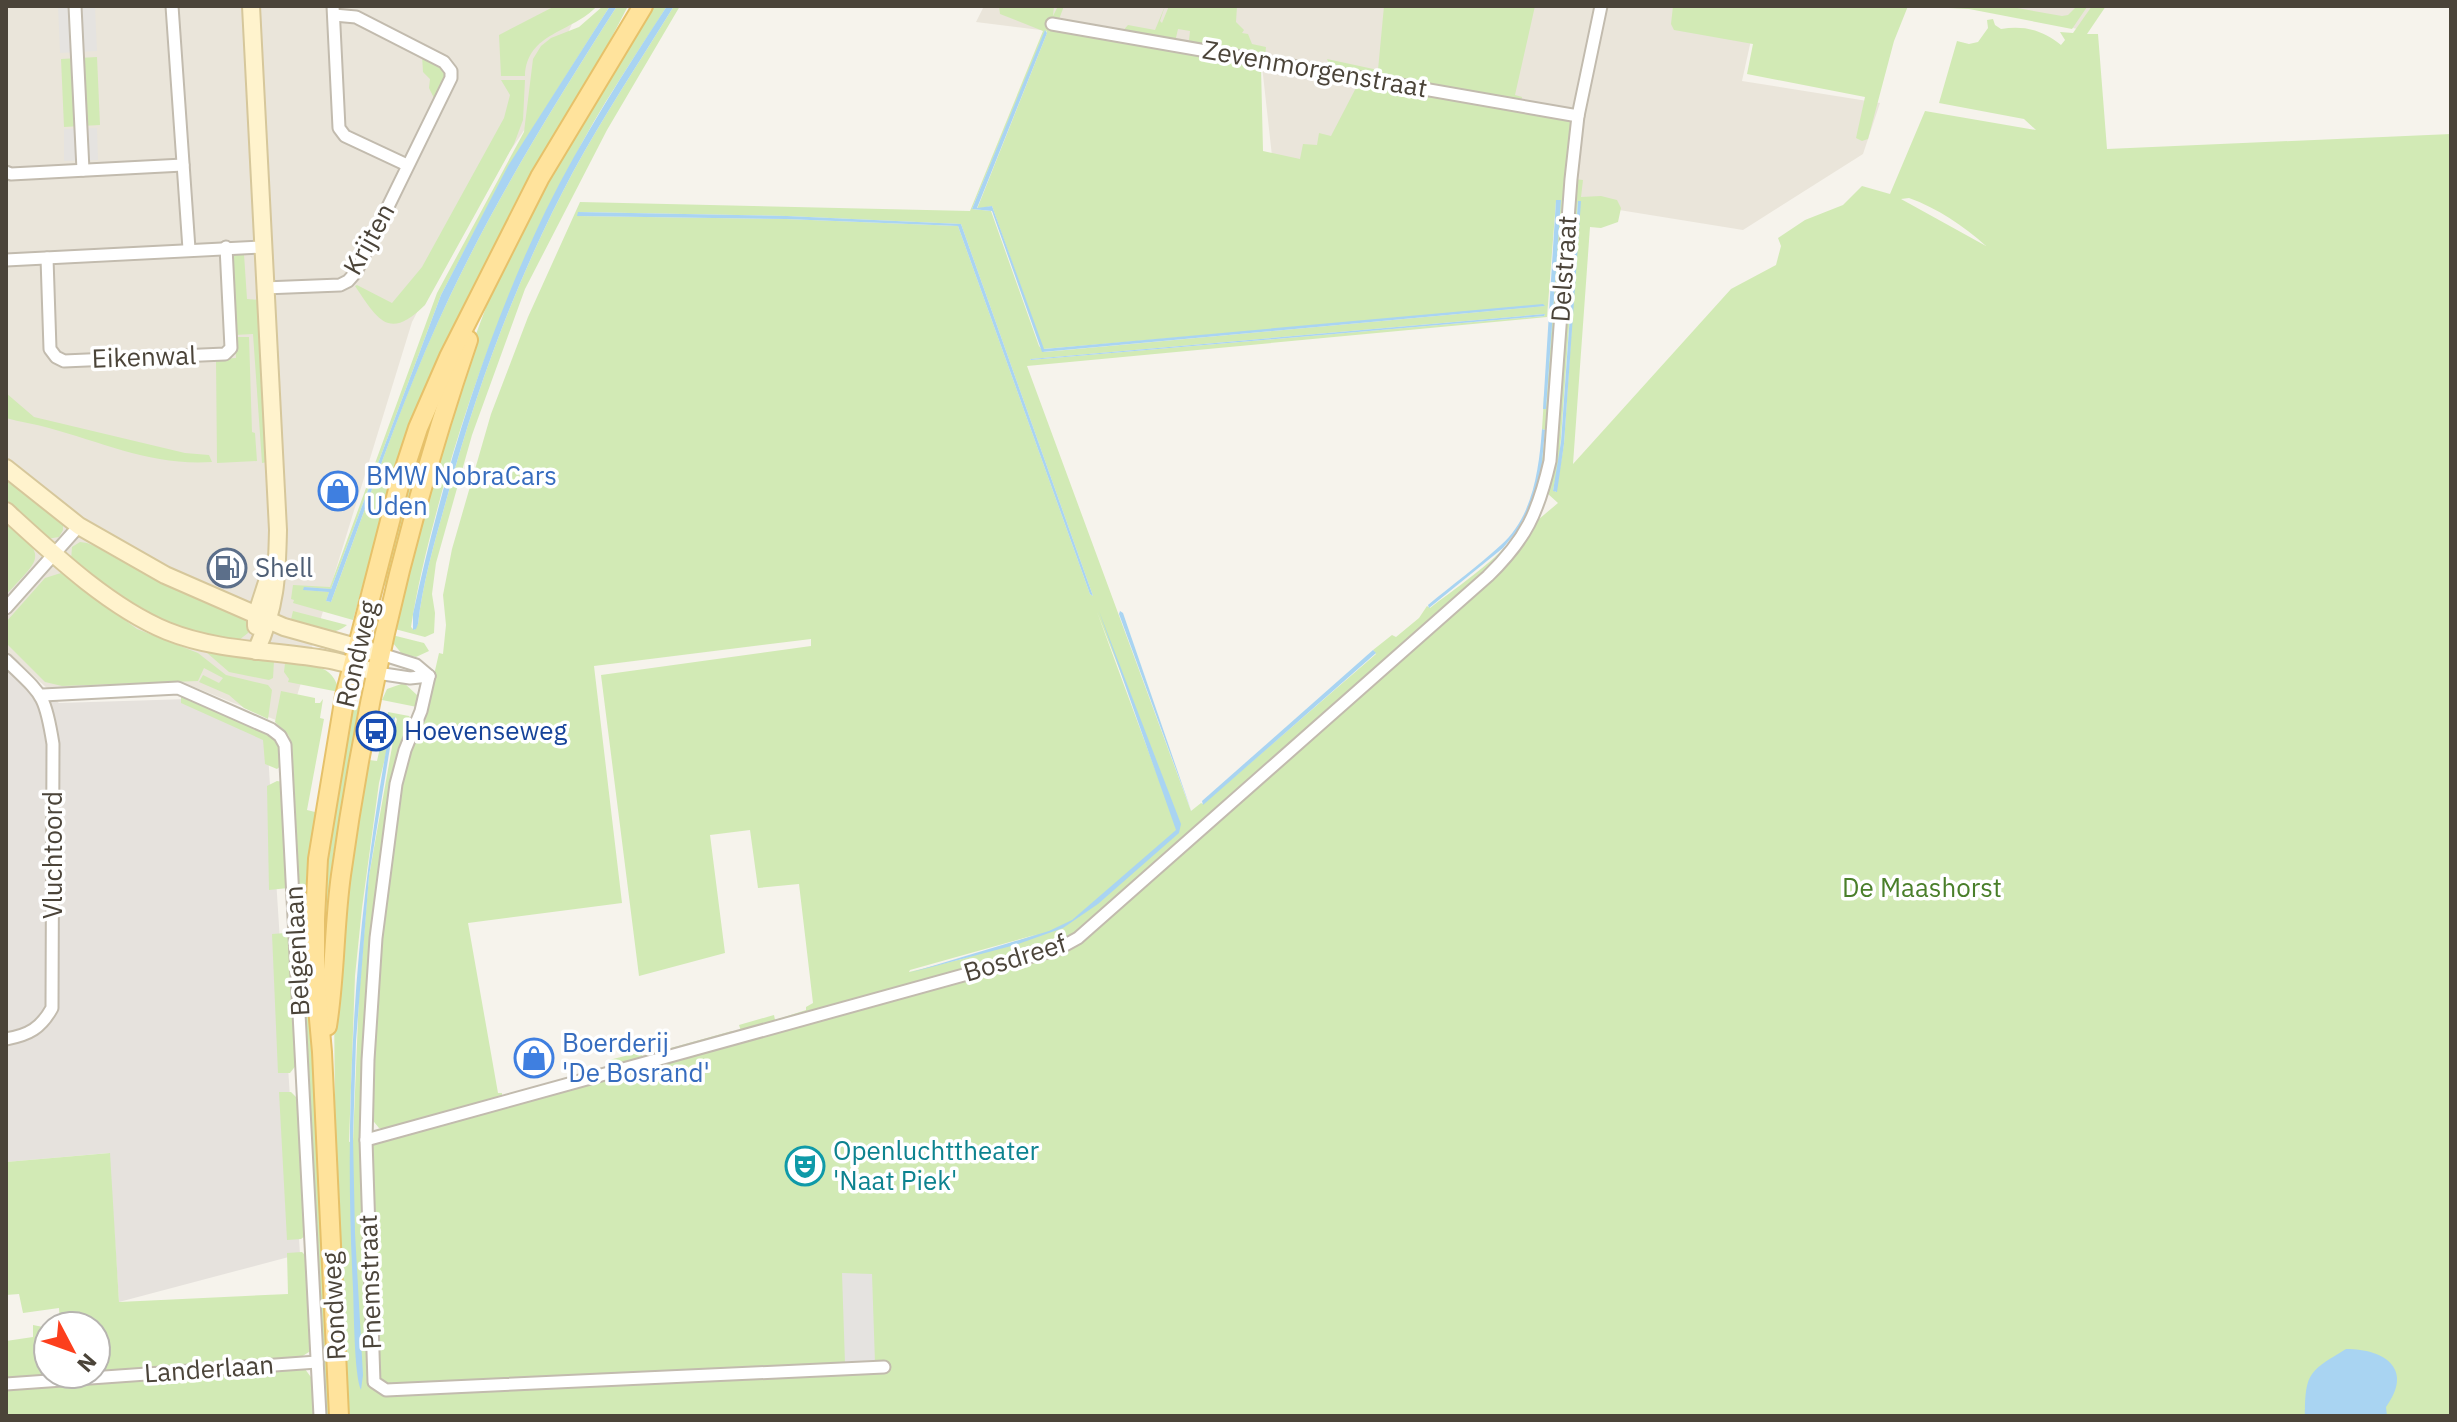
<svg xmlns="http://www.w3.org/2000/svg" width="2457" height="1422" viewBox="0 0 2457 1422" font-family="'IBM Plex Sans',sans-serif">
<rect width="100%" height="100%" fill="#f6f3ec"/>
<!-- residential -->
<g fill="#eae5da">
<polygon points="6,6 580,6 525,129 472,207 412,322 288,725 189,685 49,690 6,651"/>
<polygon points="984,6 1682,6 1751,40 1742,81 1880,103 1863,154 1743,230 1582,204 1569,128 1335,154 1273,165 1261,57 976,22"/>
<polygon points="1990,6 2093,6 2077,29"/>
</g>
<!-- industrial -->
<polygon fill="#e6e2dd" points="6,655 59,703 188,699 267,738 300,1254 119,1302 109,1153 6,1162"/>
<!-- green -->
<g fill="#d2eab5" fill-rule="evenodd">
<path d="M555,6H597C572,33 527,32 525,76H501L499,35Z"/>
<path d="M603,6H610L509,166L441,295L331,589L304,587V590L329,592L326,601L331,602C369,500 403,394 450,296C498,195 557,100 617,6H628L595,69L516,201L409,430L385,505L353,620L293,603L294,600L291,599L293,585L330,587L437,293L524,132L533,59L541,46L551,38L579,27Z"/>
<path d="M650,6H667C635,57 599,108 572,162C513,277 468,390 436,514C426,551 417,589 411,627L414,630L418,624C423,580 436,537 448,494C478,383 519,273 573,172C604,115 640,61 674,6H680L607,130L525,289L472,435L436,563L432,594L435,613L434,633L425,637L391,628C423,510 451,389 499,275C540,181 597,94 650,6Z"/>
<path d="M999,6H1054L1053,16L1058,6H1064L1058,22H1052L1051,26L1328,73L1329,76L1261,67L1263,151L1300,159L1303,144L1317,145L1319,133L1331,136L1359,82L1335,77L1338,75L1565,116L1573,126L1568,170L1547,455L1540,492L1520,535L1558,503L1547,493L1555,450L1574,179L1583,180L1581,197L1601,196L1617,200L1621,208L1618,222L1601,228L1590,227L1573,464L1731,289L1776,265L1781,246L1778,238L1805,220L1843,205L1862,186L1890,194L1925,111L2036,130L2024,119L1939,103L1957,41L1969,44L1978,42L1988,28L1987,20L1993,19L1995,25L2001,29C2024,25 2043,30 2061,45L2065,40L2060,32L2073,33L2092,6H2106L2087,34H2098L2107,149L2451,134V1416H6V1387L267,1368L305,1369L313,1380L323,1379L292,749L289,736L275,722L281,691L315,698V703H320L323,699L320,718L324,719L307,810L315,812L311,961L330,1379H344L346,1345L344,1302L336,1238L334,999L342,903L369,760L377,761L388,712L409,716L412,720C393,766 388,814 382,863C370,955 364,1046 363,1138L618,1071L684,1049L618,1066L609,1060L641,1052L642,1056L732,1031L733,1034L741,1031L739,1025L774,1015L775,1020L806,1010V1007L813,1003L799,884L758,888L750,830L710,835L725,953L639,976L601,675L811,646V639L594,666L622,903L468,923L498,1093H502V1098L390,1130L379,1128L370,1117L376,996L382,923L400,785L412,745L426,710L439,653L443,654L446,625L443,595L452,549L491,414L528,317L580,202L970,211L1043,31L1000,14ZM1046,30L1047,33L977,209L992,206L1043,349L1545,306L1044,352L1039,346L991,211L972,209ZM1909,198C1937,208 1964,226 1986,246L1901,199ZM1560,200L1546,408H1543L1545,383L1542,429L1545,430C1542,470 1536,508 1511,540C1494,562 1453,590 1430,608L1427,606L1419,618L1396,637L1392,635L1373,650L1376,654L1203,804L1201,803L1191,811L1027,366L1547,317L1556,201ZM1578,201H1580L1564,444L1556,492L1553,490L1559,465ZM579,212L787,216L961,224L1093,596L1090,594L958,226L786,219L578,216ZM1545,314L1544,316L1030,360L1031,359ZM1097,612L1180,824L1175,828L1176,826ZM395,717L397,719L369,876L359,995L353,1141L349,1142L355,976L362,908L379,783ZM1038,934L962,959L909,972L910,970Z"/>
<polygon points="1165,6 1160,21 1162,23 1169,6 1237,6 1236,22 1244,30 1242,33 1248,34 1252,44 1266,47 1265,57 1194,46 1189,40 1190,31 1178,29 1175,42 1121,33 1128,25 1155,30"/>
<polygon points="1384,6 1535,6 1515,95 1522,97 1521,102 1331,68 1327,59 1378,70"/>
<polygon points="1673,6 2006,6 2062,16 2068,15 2077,6 2087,7 2072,29 1969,9 1908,6 1894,41 1868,139 1862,141 1856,138 1865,97 1747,74 1753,44 1674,30 1671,24"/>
<polygon points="422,55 443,66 447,76 435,100 429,88 430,79 423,72"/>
<polygon points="97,57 100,125 64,127 61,59"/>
<path d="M501,80H525L523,120L514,144L425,305C389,341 378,320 355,286L357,285L392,303L422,267L504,118L510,95Z"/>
<polygon points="235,254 244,254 247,299 261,300 268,462 262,463 253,334 235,335 231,260"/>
<polygon points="235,337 249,337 252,432 255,433 257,461 217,463 216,359 236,358"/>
<polygon points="454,355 393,586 383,584 425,426"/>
<path d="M6,393L34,417L185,453L209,455L212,462C153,466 104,443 49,428C35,424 20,422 6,418Z"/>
<polygon points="6,475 63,522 63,530 59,537 47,539 6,505"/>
<path d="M6,520C47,558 43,555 6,595Z"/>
<path d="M80,542C99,543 111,561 134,563L245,618L249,625L248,633L239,640L214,637L165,623L113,593L94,575L71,560L72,547Z"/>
<polygon points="61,573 137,629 198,653 226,675 268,685 272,690 268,719 244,708 229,695 199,682 203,675 219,683 223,678 204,668 198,681 62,686 45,682 6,643 6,622 45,578"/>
<path d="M293,611L347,625C331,639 309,629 290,624Z"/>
<polygon points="392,635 424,643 429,651 416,657 402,654 393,643"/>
<polygon points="206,649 274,661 273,678 269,680 229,672 206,652"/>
<path d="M285,663C309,665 334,663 339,692L288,682L289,679L284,672Z"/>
<polygon points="404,683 417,695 417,707 382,700 387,689"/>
<polygon points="181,696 273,737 280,749 282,765 277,769 265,764 263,740 181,703"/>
<polygon points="349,704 359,706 333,856 325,987 319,983 323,852"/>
<polygon points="277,781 283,782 288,888 269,890 267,786"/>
<polygon points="286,933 291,936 297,1064 290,1073 278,1073 272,934"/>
<polygon points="279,1092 291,1092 299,1100 306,1235 301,1239 287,1240"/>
<polygon points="110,1153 119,1302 288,1294 287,1253 302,1252 307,1257 312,1350 298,1359 96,1374 96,1326 60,1326 59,1308 23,1313 19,1294 6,1295 6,1162"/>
<polygon points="33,1325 48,1328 48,1374 51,1374 46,1377 6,1380 6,1341 33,1337"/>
</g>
<!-- parking -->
<g fill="#e5e3e0">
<polygon points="58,6 95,6 97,51 60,53"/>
<polygon points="97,128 98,160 64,161 64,129"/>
<polygon points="842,1273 872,1274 875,1363 845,1364"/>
</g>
<!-- water -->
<g fill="#a9d4f2">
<path d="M610,6H617C557,100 498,195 450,296C403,395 369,500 331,602L326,601L329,592L303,590L304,587L331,589L441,295L508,166Z"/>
<path d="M667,6H674C640,61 604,115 573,172C519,273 478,383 448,494C436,537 423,580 418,624L416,629L413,630V614C443,475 484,339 546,210C581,139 624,72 667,6Z"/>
<polygon points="1045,30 1047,33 977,208 992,206 1044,349 1543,304 1545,306 1042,352 992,211 972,209"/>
<polygon points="1556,200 1561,200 1546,409 1543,409"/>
<polygon points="1578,201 1581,201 1564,444 1557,492 1553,491 1561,442"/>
<polygon points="578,212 787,216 961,224 1093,596 1090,594 958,226 786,219 577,216"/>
<polygon points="1545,314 1544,316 1030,360 1031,359"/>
<path d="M1542,429L1545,430L1541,473L1533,500L1517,531L1503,548L1429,608L1428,605C1452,585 1478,566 1501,545C1533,517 1539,469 1542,429Z"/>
<polygon points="1099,611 1181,824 1179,833 1098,904 1063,928 1015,945 909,973 1049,931 1072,920 1176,830"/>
<polygon points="1120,611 1123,613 1192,813 1119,614"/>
<polygon points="1373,650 1376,653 1203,805 1202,801"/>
<path d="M395,717L369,876L356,1041L353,1137L355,1233L363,1375L361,1390C354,1375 354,1309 353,1288C343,1094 356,908 392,718Z"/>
<path d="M2346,1349C2385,1349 2414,1369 2386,1407L2387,1416H2305C2305,1372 2310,1371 2346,1349Z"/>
</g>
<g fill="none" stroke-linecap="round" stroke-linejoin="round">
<defs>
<g id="street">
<polyline points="75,6 83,170"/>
<polyline points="172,6 189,249"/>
<polyline points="333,6 339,128 345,136 407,165"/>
<polyline points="1052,24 1578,116"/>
<polyline points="6,172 11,174 183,165"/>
<polyline points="47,258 50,349 56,357 64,361 225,354 231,348 226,247"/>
<polyline points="6,260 263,247"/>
<polyline points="264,288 340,285 348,281 356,272 451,78 451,71 444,62 356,17 334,15"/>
<polyline points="6,608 79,526"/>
<polyline points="381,654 416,665 429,676"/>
<path d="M6,660C42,695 45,693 53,744L52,1008C41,1028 29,1035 6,1039"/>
<polyline points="377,673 410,678 429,676"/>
<polyline points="429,676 421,711 405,750 396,784 376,938 368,1060 366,1140 374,1382 386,1390 884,1367"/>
<polyline points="43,695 178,688 271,729 280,736 285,745 320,1416"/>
<path d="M366,1140L1058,949L1078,938L1488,576C1526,539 1538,513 1550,461L1571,179L1578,116L1601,6"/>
<polyline points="6,1384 317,1362"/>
</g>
<g id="secondary">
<path d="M251,6L278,530C277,577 276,607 256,651"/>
<polyline points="6,468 79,526 165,575 284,627 381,654"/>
<path d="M6,511C53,554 109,607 167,631C219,652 276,650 330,660C346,663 361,668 377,673"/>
<polyline points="256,626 256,616 269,576"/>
</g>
<g id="primary">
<path d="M327,1026C335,976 334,925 341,875C366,694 409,513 468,340"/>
<polyline points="339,1416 322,1052 315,975 315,919 318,859 345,696 399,486 418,428 449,357 540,177 643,6"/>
</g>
</defs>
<!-- street casing -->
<use href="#street" stroke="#c2bbae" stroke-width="15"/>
<!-- secondary casing -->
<use href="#secondary" stroke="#d6c79b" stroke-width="20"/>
<!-- primary casing -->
<use href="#primary" stroke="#e6c16a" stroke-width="22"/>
<!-- street -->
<use href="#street" stroke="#fff" stroke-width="11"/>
<!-- secondary -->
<use href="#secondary" stroke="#fff3cd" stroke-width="16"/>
<!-- primary -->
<use href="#primary" stroke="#ffe39c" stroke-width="18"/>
</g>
<!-- icons -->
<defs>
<symbol id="shop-ring" viewBox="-11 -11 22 22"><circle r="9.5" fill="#fff" stroke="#3f7fe0" stroke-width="1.5"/><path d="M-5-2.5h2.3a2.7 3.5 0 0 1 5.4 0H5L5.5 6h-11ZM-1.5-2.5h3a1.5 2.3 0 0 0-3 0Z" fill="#3f7fe0"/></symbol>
<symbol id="fuel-ring" viewBox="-11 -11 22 22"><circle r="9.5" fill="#fff" stroke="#5c6f8a" stroke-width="1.5"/><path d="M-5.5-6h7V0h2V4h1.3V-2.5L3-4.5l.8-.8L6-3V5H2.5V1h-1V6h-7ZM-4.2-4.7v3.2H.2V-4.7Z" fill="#5c6f8a"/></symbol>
<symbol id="bus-ring" viewBox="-11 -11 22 22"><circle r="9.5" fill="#fff" stroke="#1a4fb4" stroke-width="1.5"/><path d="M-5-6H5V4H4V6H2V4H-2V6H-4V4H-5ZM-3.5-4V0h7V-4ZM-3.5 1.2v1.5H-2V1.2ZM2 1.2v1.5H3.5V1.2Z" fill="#1a4fb4"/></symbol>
<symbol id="theatre-ring" viewBox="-11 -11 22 22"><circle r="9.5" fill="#fff" stroke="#0f9aa8" stroke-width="1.5"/><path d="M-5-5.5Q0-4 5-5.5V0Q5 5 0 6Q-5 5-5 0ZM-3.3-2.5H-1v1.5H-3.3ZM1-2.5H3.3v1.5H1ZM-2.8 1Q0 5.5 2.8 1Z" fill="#0f9aa8"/></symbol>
</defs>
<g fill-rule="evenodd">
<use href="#shop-ring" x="316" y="469" width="44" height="44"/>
<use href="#fuel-ring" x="205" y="546" width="44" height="44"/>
<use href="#bus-ring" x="354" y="709" width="44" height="44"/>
<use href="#shop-ring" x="512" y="1036" width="44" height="44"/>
<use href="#theatre-ring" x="783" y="1144" width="44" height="44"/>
</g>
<g text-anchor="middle" stroke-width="7" stroke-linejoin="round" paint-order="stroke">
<!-- street labels -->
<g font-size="26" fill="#4b4439" stroke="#fff">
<text transform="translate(1315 69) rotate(10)" y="9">Zevenmorgenstraat</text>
<text transform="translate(369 239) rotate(-61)" y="9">Krijten</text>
<text transform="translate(1564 269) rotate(-86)" y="9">Delstraat</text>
<text transform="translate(144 357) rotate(-2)" y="9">Eikenwal</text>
<text transform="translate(357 654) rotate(-77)" y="9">Rondweg</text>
<text transform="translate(53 855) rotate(-90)" y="9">Vluchtoord</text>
<text transform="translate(297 951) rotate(-93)" y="9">Belgenlaan</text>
<text transform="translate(1015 958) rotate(-17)" y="9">Bosdreef</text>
<text transform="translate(370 1282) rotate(-92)" y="9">Pnemstraat</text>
<text transform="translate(334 1306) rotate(-93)" y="9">Rondweg</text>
<text transform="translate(209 1369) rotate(-4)" y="9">Landerlaan</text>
</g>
<!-- shop labels -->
<g font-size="26" fill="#366cbe" stroke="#fff" text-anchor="start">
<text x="366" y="485">BMW NobraCars<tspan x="366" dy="30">Uden</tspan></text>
<text x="562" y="1052">Boerderij<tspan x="562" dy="30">'De Bosrand'</tspan></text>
</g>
<!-- service labels -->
<g font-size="26" fill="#4e5e75" stroke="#fff" text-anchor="start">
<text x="255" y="577">Shell</text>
</g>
<!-- transit labels -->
<g font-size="26" fill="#164399" stroke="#fff" text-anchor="start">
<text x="404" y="740">Hoevenseweg</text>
</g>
<!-- park labels -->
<g font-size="26" fill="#4a7f2a" stroke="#fff">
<text x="1922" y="897">De Maashorst</text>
</g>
<!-- culture labels -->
<g font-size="26" fill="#0d838f" stroke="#fff" text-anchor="start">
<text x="833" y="1160">Openluchttheater<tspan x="833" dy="30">'Naat Piek'</tspan></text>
</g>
</g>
<!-- border -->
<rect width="2457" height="1422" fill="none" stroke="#4b4439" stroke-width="16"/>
<!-- north arrow -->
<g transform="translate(72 1350) rotate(131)"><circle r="38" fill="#ffffff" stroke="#b7b4b0" stroke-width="2"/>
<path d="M0-6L14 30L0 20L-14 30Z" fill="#fc3f1d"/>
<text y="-12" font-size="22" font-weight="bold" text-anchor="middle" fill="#4b4439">N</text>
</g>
</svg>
